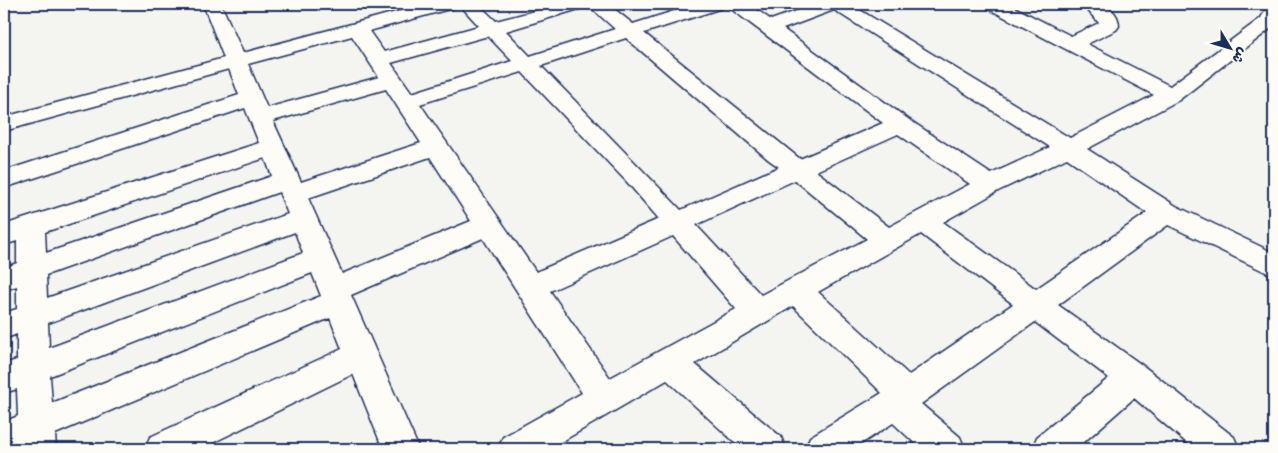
<svg xmlns="http://www.w3.org/2000/svg" width="1278" height="453" viewBox="0 0 1278 453" font-family="'Comic Neue','Playpen Sans Arabic',sans-serif">
<rect width="100%" height="100%" fill="#f4f4f1"/>
<filter id="ink" filterUnits="userSpaceOnUse"><feTurbulence type="fractalNoise" baseFrequency=".02" numOctaves="2"/><feDisplacementMap in="SourceGraphic" scale="10" xChannelSelector="R" yChannelSelector="G"/><feConvolveMatrix kernelMatrix="1 2 1 2 8 2 1 2 1" color-interpolation-filters="sRGB"/></filter>
<g filter="url(#ink)">
<g fill="none" stroke-linecap="round" stroke-linejoin="round">
<defs>
<path id="minor" d="M203,4H221L243,53L426,4H455L453,8L369,31L384,52L479,26L459,4H478L496,21L561,4H608L633,24L696,4H724L722,8L644,33L800,159L883,123L730,8L728,4H749L771,20L816,4H850L1070,138L1154,95L987,8L985,4H1008L1071,36L1099,23L1082,4C1098,4 1118,5 1119,26L1116,30L1087,44L1170,86L1261,18L1267,7L1274,5V26L1179,100L1087,149L1176,206L1274,253V276L1168,225L1058,305L1146,368L1234,437L1239,449H1194L1134,398L1076,449H1032L1037,437L1109,378L1035,322L921,404L960,437L965,449H921L893,423L853,449H805L810,437L882,393L793,306L695,364L781,437L786,449H742L667,380L549,449H498L503,437L582,393L483,238L351,295L419,449H383L353,374L200,449H145L150,437L342,349L330,318L55,434L56,449H4V422L18,416L17,389L4,393V364L17,360V334L4,339V313L17,309V286L4,290V268L17,263V241L4,245V225L259,143L245,108L4,188V171L239,95L229,69L4,131V117L224,58ZM589,6L615,29L530,56L506,31ZM834,10L1050,147L991,174L908,119L783,29ZM352,36L379,77L267,108L248,64ZM488,36L512,61L412,93L391,63ZM626,38L769,160L779,167L681,210L541,66ZM522,72L627,182L659,219L536,272L420,104ZM386,89L421,143L301,182L273,121ZM898,134L970,184L889,227L816,171ZM430,157L471,221L342,274L308,198ZM265,158L272,176L46,253L45,232ZM1067,158L1147,213L1036,289L943,222L998,191ZM795,180L867,239L761,295L696,225ZM279,192L288,214L47,298L46,275ZM295,232L303,253L49,348L48,323ZM921,234L1013,304L909,375L818,292ZM673,236L736,309L610,378L550,291ZM312,273L321,296L52,403L50,376Z"/>
</defs>
<!-- minor casing -->
<use href="#minor" stroke="#1b2f5e" stroke-width="3"/>
<!-- minor -->
<use href="#minor" fill="#fdfcf7" fill-rule="evenodd"/>
</g>
</g>
<!-- margin -->
<rect width="1278" height="453" fill="none" stroke="#fdfcf7" stroke-width="20"/>
<rect x="10" y="10" width="1258" height="433" fill="none" stroke="#1b2f5e" stroke-width="2" filter="url(#ink)"/>
<!-- north arrow -->
<g transform="translate(1230 48) rotate(128)" stroke="#fdfcf7" stroke-width="4" paint-order="stroke">
<path d="M0-4L9 19L0 12L-9 19Z" fill="#1b2f5e"/>
<text y="-8" font-size="14" font-weight="bold" text-anchor="middle" fill="#1b2f5e">ش</text>
</g>
</svg>
